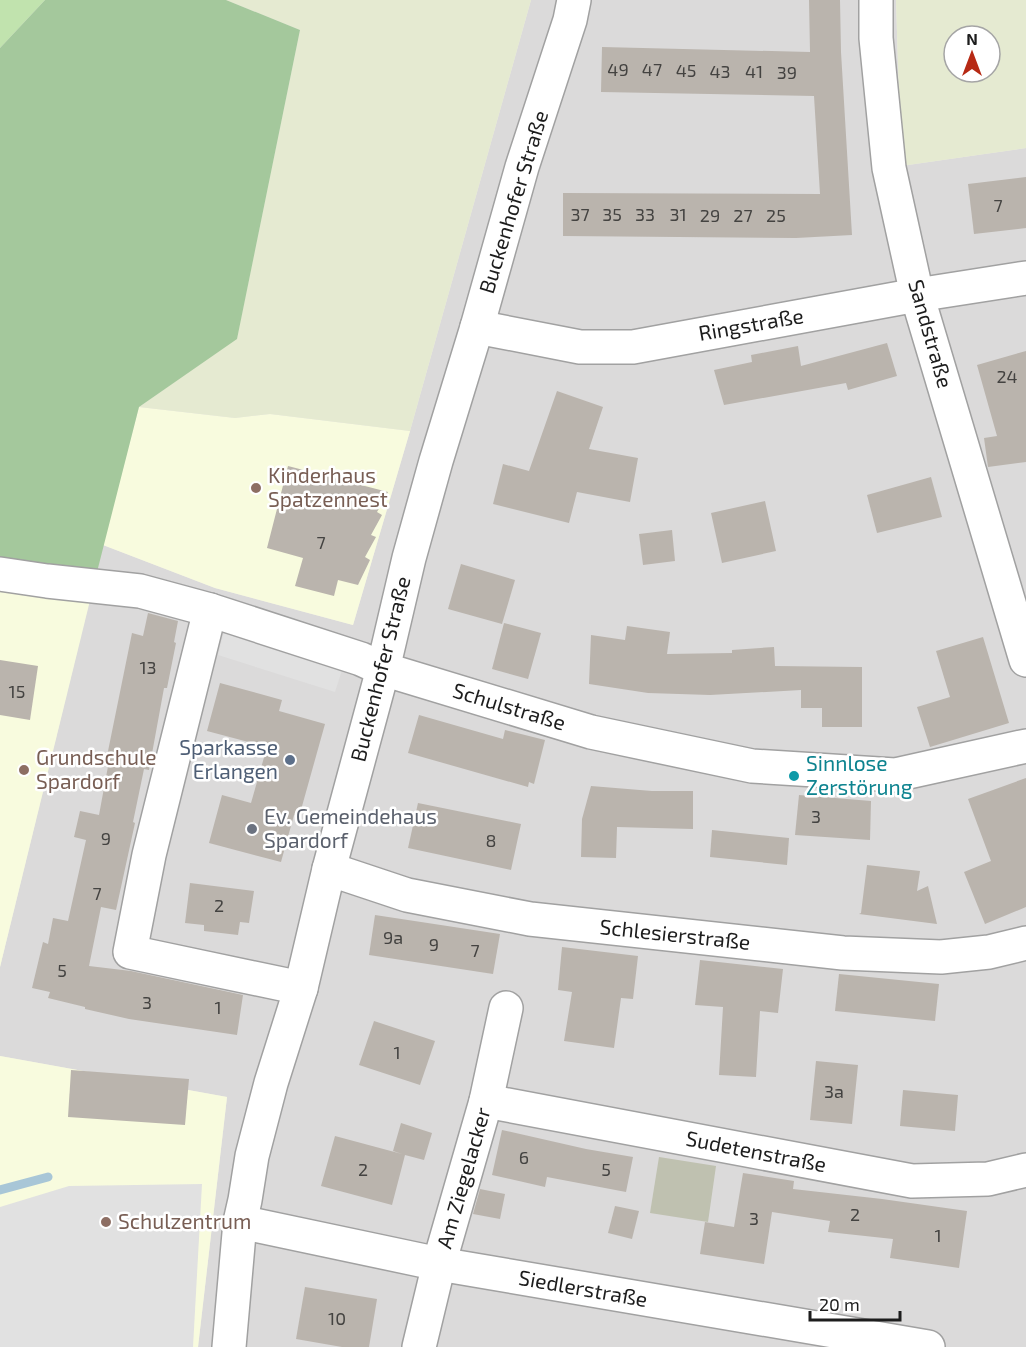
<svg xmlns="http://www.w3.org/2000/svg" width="1026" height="1347" viewBox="0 0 1026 1347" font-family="'Exo 2',sans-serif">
<rect width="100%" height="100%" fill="#edebe4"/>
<!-- residential -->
<polygon fill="#dbdada" points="531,0 896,0 901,166 1026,148 1026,1347 198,1347 227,1097 0,1056 0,967 103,545 215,588 353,625 410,431"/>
<!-- education -->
<g fill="#f8fbde">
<polygon points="139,407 235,418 270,414 410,431 353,625 215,588 103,545"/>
<polygon points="0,567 97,572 0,967"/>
<polygon points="0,1056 227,1097 198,1347 0,1347"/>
</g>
<!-- construction -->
<polygon fill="#bfc1b0" points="659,1157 716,1166 708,1222 650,1213"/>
<!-- farmland -->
<g fill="#e5ead1" fill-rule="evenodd">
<polygon points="226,0 531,0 410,431 270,414 235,418 139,407 237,338 300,30"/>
<path d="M896,0H1026V148L901,166ZM954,36H990V72H954Z"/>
</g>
<!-- grass -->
<polygon fill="#c1e3ae" points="0,0 45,0 0,48"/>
<!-- forest -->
<polygon fill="#a4c89c" points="45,0 226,0 300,30 237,339 139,407 97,572 0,567 0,48"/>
<!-- parking -->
<g fill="#e1e1e1">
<polygon points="224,632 342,670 335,692 218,655"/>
<polygon points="202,1184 193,1347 0,1347 0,1207 69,1186"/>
</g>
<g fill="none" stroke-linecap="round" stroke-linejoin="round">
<!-- stream -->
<polyline stroke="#a8c6d7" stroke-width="9" points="0,1190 48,1177"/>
</g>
<!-- building -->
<g fill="#bab4ad">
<polygon points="809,0 840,0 841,52 852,235 796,238 563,236 563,193 820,194 814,96 601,92 602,47 810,52"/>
<polygon points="1026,177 1026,228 974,234 968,184"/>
<polygon points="887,343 897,376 848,390 846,383 724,405 714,370 752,362 751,355 798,346 801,366"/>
<polygon points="1026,351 1026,462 988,467 984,438 997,436 977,365"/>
<polygon points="557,391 603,407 589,449 638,458 630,502 577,492 569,523 493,504 503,464 529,471"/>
<polygon points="288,466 388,492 377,512 382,515 371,535 376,537 365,557 370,560 358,585 338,580 334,596 295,586 303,558 267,548"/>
<polygon points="931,477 942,517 877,533 867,495"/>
<polygon points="765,501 776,551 722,563 711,513"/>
<polygon points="672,530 675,561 643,565 639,534"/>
<polygon points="461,564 515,580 502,624 448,609"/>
<polygon points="148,613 178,621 174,642 176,643 167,688 164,688 149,770 144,769 133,822 135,823 116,910 101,907 89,966 131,971 243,995 237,1035 129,1019 85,1009 85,1007 48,998 50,992 32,988 43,942 48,944 53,918 68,921 86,840 74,837 80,811 99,815 109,761 106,761 132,633 143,636"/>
<polygon points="504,623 541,633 528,679 492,669"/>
<polygon points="627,626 670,632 667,654 732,653 732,650 774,647 775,666 862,667 862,727 822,727 822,708 801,708 801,690 710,695 648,693 589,684 591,635 625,640"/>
<polygon points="983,637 1009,723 930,747 917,707 950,697 936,651"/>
<polygon points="0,660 38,666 30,720 0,715"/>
<polygon points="220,683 282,700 279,711 325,724 299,817 294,815 281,862 209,843 222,795 251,803 267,747 207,731"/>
<polygon points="419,715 503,739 505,730 545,740 534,784 529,782 528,787 408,753"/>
<polygon points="1026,778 1026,907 985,924 964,872 991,861 968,799"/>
<polygon points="591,786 652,791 693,791 693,829 617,827 616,858 581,857 582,819"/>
<polygon points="799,795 871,801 870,840 795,835"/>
<polygon points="418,803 521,824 511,870 408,848"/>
<polygon points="712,830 789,838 787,865 710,857"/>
<polygon points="867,865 920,871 917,891 928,886 937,924 859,914 861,913"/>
<polygon points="190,883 254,891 249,923 240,922 238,935 204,931 204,925 185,923"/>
<polygon points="375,915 500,934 493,974 369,955"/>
<polygon points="562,947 638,956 633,999 621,998 614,1048 564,1041 572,992 558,990"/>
<polygon points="700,960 783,969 778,1013 760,1011 756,1077 719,1075 723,1007 695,1005"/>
<polygon points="839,974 939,984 935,1021 835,1011"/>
<polygon points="374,1021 435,1041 420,1085 359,1065"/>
<polygon points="816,1061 858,1065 852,1124 810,1120"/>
<polygon points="71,1070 189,1079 185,1125 68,1117"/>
<polygon points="903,1090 958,1095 955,1131 900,1126"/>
<polygon points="401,1123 432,1133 424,1160 405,1155 392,1205 321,1186 335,1136 402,1154 393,1151"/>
<polygon points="502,1130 586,1149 633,1157 626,1192 547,1177 545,1187 492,1175"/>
<polygon points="743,1173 794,1181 793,1189 882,1199 967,1211 959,1268 890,1258 893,1239 828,1232 830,1221 772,1212 764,1264 700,1254 705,1222 734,1227"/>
<polygon points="480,1189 505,1194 500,1219 473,1214"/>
<polygon points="615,1206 639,1211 632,1239 608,1233"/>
<polygon points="305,1287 377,1299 369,1347 342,1347 296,1339"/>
</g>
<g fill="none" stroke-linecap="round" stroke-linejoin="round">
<defs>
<g id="minor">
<polyline points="876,0 876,38 889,168 917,295 1026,660"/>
<polyline points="477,327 580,347 633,347 917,295 1026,278"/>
<polyline points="0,574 47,581 140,591 210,610 361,659 383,669 591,732 752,766 895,775 1026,746"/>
<polyline points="210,610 149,855 130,952 301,988"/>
<polyline points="329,869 407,895 530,919 843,953 941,957 989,952 1026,943"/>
<polyline points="486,1101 912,1181 988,1179 1026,1170"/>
<polyline points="240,1222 439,1264 928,1347"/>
<polyline points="419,1347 439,1264 486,1101 506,1008"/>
</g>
<polyline id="tertiary" points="229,1347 240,1222 245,1200 252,1156 271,1083 301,988 329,869 383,669 409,558 436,461 477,327 522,167 570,20 574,0"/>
</defs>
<!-- minor casing -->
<use href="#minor" stroke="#a1a1a1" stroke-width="36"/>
<!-- tertiary casing -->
<use href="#tertiary" stroke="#a1a1a1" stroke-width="36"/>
<!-- minor -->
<use href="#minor" stroke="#fff" stroke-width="33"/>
<!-- tertiary -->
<use href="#tertiary" stroke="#fff" stroke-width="33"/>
</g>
<!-- markers -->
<g fill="#8d6e63" stroke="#fff" stroke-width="2">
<circle cx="256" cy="488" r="6"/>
<circle cx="24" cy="770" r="6"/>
<circle cx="106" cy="1222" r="6"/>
</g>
<circle fill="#5c6f8a" stroke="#fff" stroke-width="2" cx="290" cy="760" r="6"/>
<circle fill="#0f9aa8" stroke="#fff" stroke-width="2" cx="794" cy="776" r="6"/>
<circle fill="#6b7280" stroke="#fff" stroke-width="2" cx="252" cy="829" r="6"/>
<g text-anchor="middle" stroke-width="5" stroke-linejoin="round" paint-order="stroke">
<!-- number labels -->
<g font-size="18" fill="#444341">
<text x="618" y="76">49</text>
<text x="652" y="76">47</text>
<text x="686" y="77">45</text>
<text x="720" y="78">43</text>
<text x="754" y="78">41</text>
<text x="787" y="79">39</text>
<text x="998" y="212">7</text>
<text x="580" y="221">37</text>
<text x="612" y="221">35</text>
<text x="645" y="221">33</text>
<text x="678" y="221">31</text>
<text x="710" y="222">29</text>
<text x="743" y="222">27</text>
<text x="776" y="222">25</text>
<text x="1007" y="383">24</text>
<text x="321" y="549">7</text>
<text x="148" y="674">13</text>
<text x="17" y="698">15</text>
<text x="816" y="823">3</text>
<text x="106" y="845">9</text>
<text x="491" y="847">8</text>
<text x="97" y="900">7</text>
<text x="219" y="912">2</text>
<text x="393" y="944">9a</text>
<text x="434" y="951">9</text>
<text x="475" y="957">7</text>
<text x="62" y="977">5</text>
<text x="147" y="1009">3</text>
<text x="218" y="1014">1</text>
<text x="397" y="1059">1</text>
<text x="834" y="1098">3a</text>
<text x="524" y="1164">6</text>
<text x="363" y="1176">2</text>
<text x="606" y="1176">5</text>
<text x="855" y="1221">2</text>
<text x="754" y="1225">3</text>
<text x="938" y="1242">1</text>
<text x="337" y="1325">10</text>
</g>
<!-- street labels -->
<g font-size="21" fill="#1d1d1d" stroke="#fff">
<text transform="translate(514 202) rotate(-73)" y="7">Buckenhofer Straße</text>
<text transform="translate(751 325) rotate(-10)" y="7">Ringstraße</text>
<text transform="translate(930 334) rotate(74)" y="7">Sandstraße</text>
<text transform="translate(381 669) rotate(-76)" y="7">Buckenhofer Straße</text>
<text transform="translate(509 707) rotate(17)" y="7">Schulstraße</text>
<text transform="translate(675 935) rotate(6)" y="7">Schlesierstraße</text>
<text transform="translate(756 1152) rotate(11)" y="7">Sudetenstraße</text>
<text transform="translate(464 1178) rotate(-74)" y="7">Am Ziegelacker</text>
<text transform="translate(583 1289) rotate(10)" y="7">Siedlerstraße</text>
</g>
<!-- education labels -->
<g font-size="21" fill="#785e54" stroke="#fff" text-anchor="start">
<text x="268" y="483">Kinderhaus<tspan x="268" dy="24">Spatzennest</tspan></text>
<text x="36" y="765">Grundschule<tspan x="36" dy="24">Spardorf</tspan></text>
<text x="118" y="1229">Schulzentrum</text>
</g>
<!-- service labels -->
<g font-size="21" fill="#4e5e75" stroke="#fff" text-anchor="end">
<text x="278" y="755">Sparkasse<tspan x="278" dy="24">Erlangen</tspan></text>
</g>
<!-- culture labels -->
<g font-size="21" fill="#0d838f" stroke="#fff" text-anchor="start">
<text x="806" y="771">Sinnlose<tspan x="806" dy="24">Zerstörung</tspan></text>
</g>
<!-- worship labels -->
<g font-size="21" fill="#5b616d" stroke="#fff" text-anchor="start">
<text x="264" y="824">Ev. Gemeindehaus<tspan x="264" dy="24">Spardorf</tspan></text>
</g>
</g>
<!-- north arrow -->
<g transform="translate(972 54)"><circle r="28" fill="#ffffff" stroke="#a5a5a5" stroke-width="1.5"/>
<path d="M0-4.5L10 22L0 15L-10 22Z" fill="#b62914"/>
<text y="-9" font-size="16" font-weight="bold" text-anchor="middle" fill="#1d1d1d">N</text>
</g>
<!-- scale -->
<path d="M810 1311v9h90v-9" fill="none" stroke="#1d1d1d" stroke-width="3"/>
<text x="819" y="1311" font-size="18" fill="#1d1d1d" stroke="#ffffff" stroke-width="4.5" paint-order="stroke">20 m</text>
</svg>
